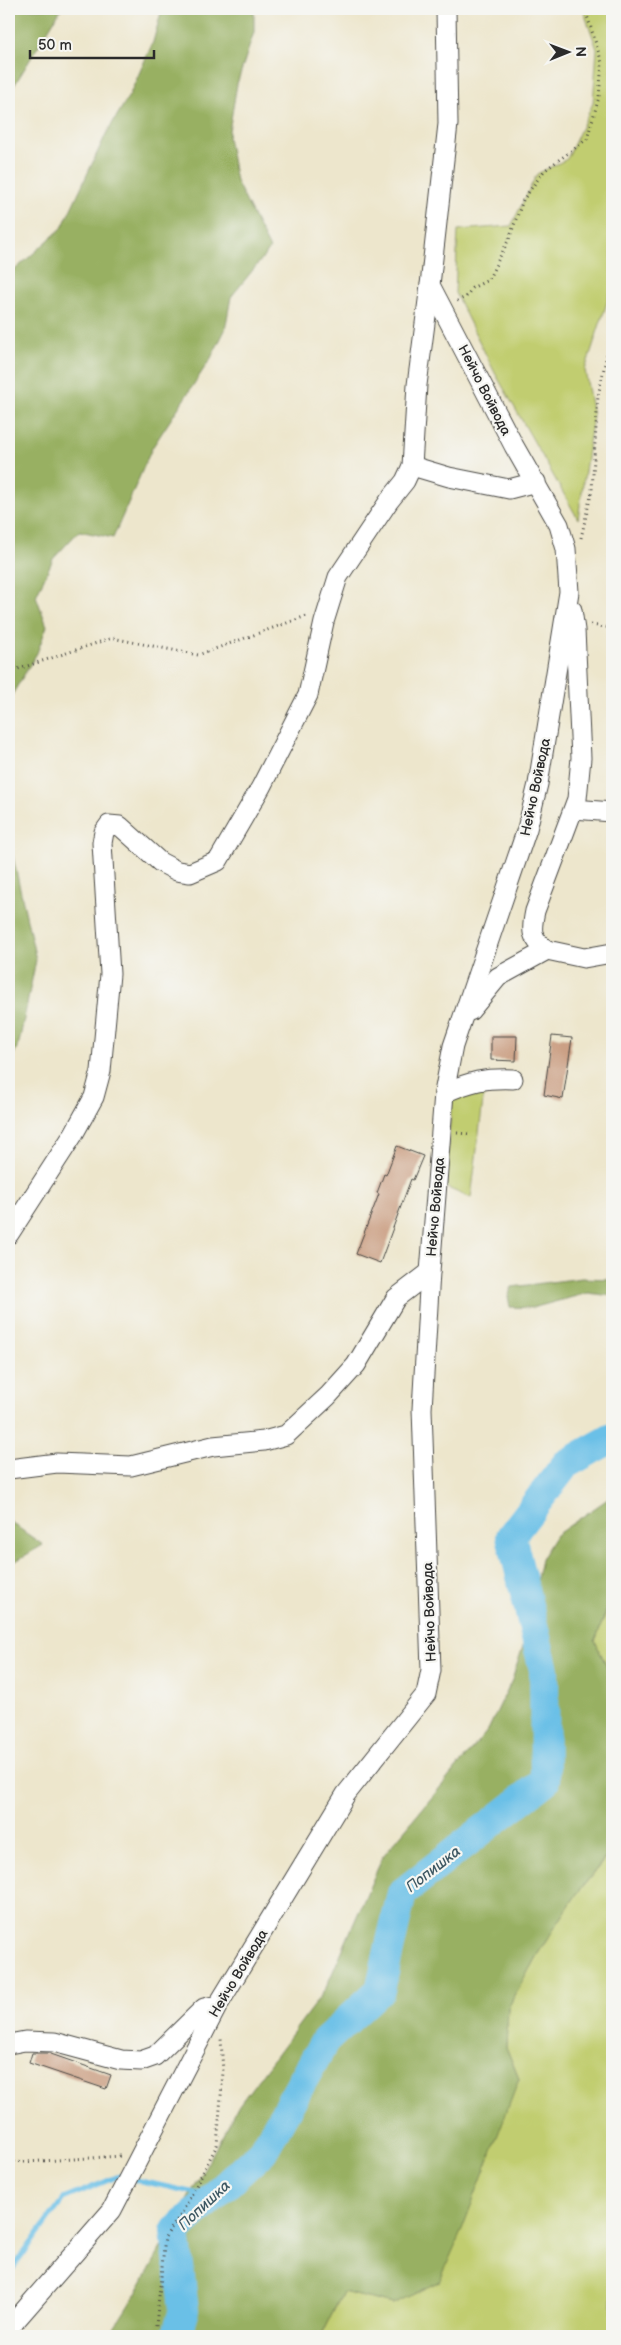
<svg xmlns="http://www.w3.org/2000/svg" width="621" height="2345" viewBox="0 0 621 2345" font-family="'Balsamiq Sans',sans-serif">
<rect width="100%" height="100%" fill="#f6f6f2"/>
<filter id="ink" filterUnits="userSpaceOnUse"><feTurbulence type="fractalNoise" baseFrequency=".02" numOctaves="2"/><feDisplacementMap in="SourceGraphic" scale="10" xChannelSelector="R" yChannelSelector="G"/><feConvolveMatrix kernelMatrix="1 2 1 2 8 2 1 2 1" color-interpolation-filters="sRGB"/></filter>
<filter id="wash" filterUnits="userSpaceOnUse"><feTurbulence type="fractalNoise" baseFrequency=".0096" numOctaves="4" result="noise"/><feDisplacementMap in="SourceGraphic" scale="20" xChannelSelector="R" yChannelSelector="G"/><feGaussianBlur stdDeviation="1.12" result="paint"/><feColorMatrix in="noise" values="0 0 0 0 0 0 0 0 0 0 0 0 0 0 0 0 0 1.4 0 .05"/><feComposite in="paint" operator="in"/></filter>
<g filter="url(#wash)">
<rect width="100%" height="100%" fill="#ede6cc"/>
<!-- green -->
<g fill="#c1cd6f" stroke="#767c4d">
<polygon points="583,9 612,9 612,287 585,370 593,416 578,519 495,373 455,293 458,230 511,226 537,174 567,159 593,103 597,49"/>
<polygon points="485,1084 471,1198 445,1187 452,1097"/>
<polygon points="612,1596 612,1678 595,1641"/>
<polygon points="612,1811 612,2336 321,2336 343,2292 393,2304 519,2079 506,2047 508,2008 537,1955 576,1895 609,1854"/>
</g>
<!-- forest -->
<g fill="#98b062" stroke="#626e46">
<polygon points="9,9 61,9 9,94"/>
<polygon points="162,9 254,9 254,32 237,84 228,137 236,181 270,249 231,297 225,330 211,358 152,448 113,538 79,531 53,559 36,596 47,626 37,653 9,700 9,275 62,228 106,134 130,94 153,42"/>
<polygon points="9,839 36,960 19,1043 9,1065"/>
<polygon points="582,1278 612,1279 612,1296 588,1293 532,1308 510,1307 508,1296 512,1287"/>
<polygon points="612,1496 612,1596 595,1641 612,1678 612,1811 609,1853 576,1895 537,1955 508,2008 506,2047 519,2079 461,2232 439,2282 393,2304 343,2292 321,2336 109,2336 140,2287 239,2105 325,1990 383,1856 488,1730 512,1680 523,1646 541,1559 556,1535"/>
<polygon points="9,1521 43,1545 9,1565"/>
</g>
<g fill="none" stroke-linecap="round" stroke-linejoin="round">
<!-- stream -->
<polyline stroke="#6ac0e7" stroke-width="5" points="9,2274 63,2199 119,2176 213,2197"/>
<!-- river -->
<polyline stroke="#6ac0e7" stroke-width="30" points="176,2336 184,2310 175,2232 263,2151 325,2041 380,1990 402,1893 545,1781 544,1670 511,1536 566,1464 612,1438"/>
</g>
<g id="blocks">
<!-- building -->
<g fill="#c89a7d">
<polygon points="491,1036 517,1036 516,1061 491,1060"/>
<polygon points="552,1036 572,1038 563,1099 544,1095"/>
<polygon points="397,1146 423,1156 413,1180 411,1179 380,1263 356,1254 379,1194 377,1193 384,1174 386,1175"/>
<polygon points="32,2053 48,2053 111,2075 106,2089 29,2063"/>
</g>
</g>
</g>
<g filter="url(#ink)">
<use href="#blocks" fill-opacity="0" stroke="#484743" stroke-width="1"/>
<g fill="none" stroke-linecap="round" stroke-linejoin="round">
<defs>
<g id="minor">
<polyline points="412,466 449,477 509,489 536,482"/>
<polyline points="574,809 612,812"/>
<path d="M547,950C530,938 531,930 535,911L577,799L581,758L575,630L572,610"/>
<polyline points="470,1011 498,977 547,950 584,958 612,953"/>
<path d="M444,1093C471,1081 484,1078 513,1079"/>
<polyline points="9,1234 73,1135 94,1097 101,1071 110,974 102,843 104,832 109,825 120,826 160,862 177,871 190,873 218,861 261,787 308,695 324,622 338,577 389,501 405,481 412,466 417,385 430,285"/>
<polyline points="9,1469 57,1463 131,1466 213,1446 264,1441 286,1435 328,1396 356,1365 396,1298 430,1272"/>
<polyline points="9,2044 25,2041 54,2042 121,2060 141,2061 155,2056 204,2008 218,2005"/>
<polyline points="9,2328 112,2210 218,2005 346,1794 426,1694 431,1670 422,1409 430,1272 444,1093 453,1046 527,829 538,784 569,592 566,549 559,525 514,446 430,285 448,124 446,9"/>
</g>
</defs>
<!-- minor casing -->
<use href="#minor" stroke="#484743" stroke-width="21"/>
<!-- path -->
<g stroke="#484743" stroke-width="3" stroke-dasharray="1 4" stroke-linecap="butt">
<polyline points="457,301 466,297 472,288 488,280 509,239 523,200 544,171 587,139 599,97 602,63 585,9"/>
<polyline points="581,538 592,490 598,396 612,331"/>
<polyline points="591,625 612,628"/>
<polyline points="9,672 112,638 198,655 309,615"/>
<polyline points="457,1133 469,1134"/>
<polyline points="9,2163 121,2156"/>
<polyline points="155,2336 165,2237 182,2213 217,2145 223,2072 221,2038"/>
</g>
<!-- minor -->
<use href="#minor" stroke="#fff" stroke-width="19"/>
</g>
</g>
<g text-anchor="middle" stroke-width="4.5" stroke-linejoin="round" paint-order="stroke">
<!-- street labels -->
<g font-size="14" fill="#2b2b2b" stroke="#f6f6f2">
<text transform="translate(485 390) rotate(63)" y="5">Нейчо Войвода</text>
<text transform="translate(535 787) rotate(-78)" y="5">Нейчо Войвода</text>
<text transform="translate(435 1207) rotate(-85)" y="5">Нейчо Войвода</text>
<text transform="translate(429 1612) rotate(-92)" y="5">Нейчо Войвода</text>
<text transform="translate(238 1973) rotate(-59)" y="5">Нейчо Войвода</text>
</g>
<!-- water labels -->
<g font-size="15" font-style="italic" fill="#3e5863" stroke="#f6f6f2">
<text transform="translate(433 1869) rotate(-38)" y="5">Попишка</text>
<text transform="translate(204 2205) rotate(-43)" y="5">Попишка</text>
</g>
</g>
<!-- margin -->
<rect width="621" height="2345" fill="none" stroke="#f6f6f2" stroke-width="30"/>
<!-- north arrow -->
<g transform="translate(568 52) rotate(89)" stroke="#f6f6f2" stroke-width="4" paint-order="stroke">
<path d="M0-4L9 19L0 12L-9 19Z" fill="#2b2b2b"/>
<text y="-8" font-size="14" font-weight="bold" text-anchor="middle" fill="#2b2b2b">N</text>
</g>
<!-- scale -->
<path d="M30 50v8h124v-8" fill="none" stroke="#2b2b2b" stroke-width="2.5"/>
<text x="38" y="50" font-size="15" fill="#2b2b2b" stroke="#f6f6f2" stroke-width="4" paint-order="stroke">50 m</text>
</svg>
